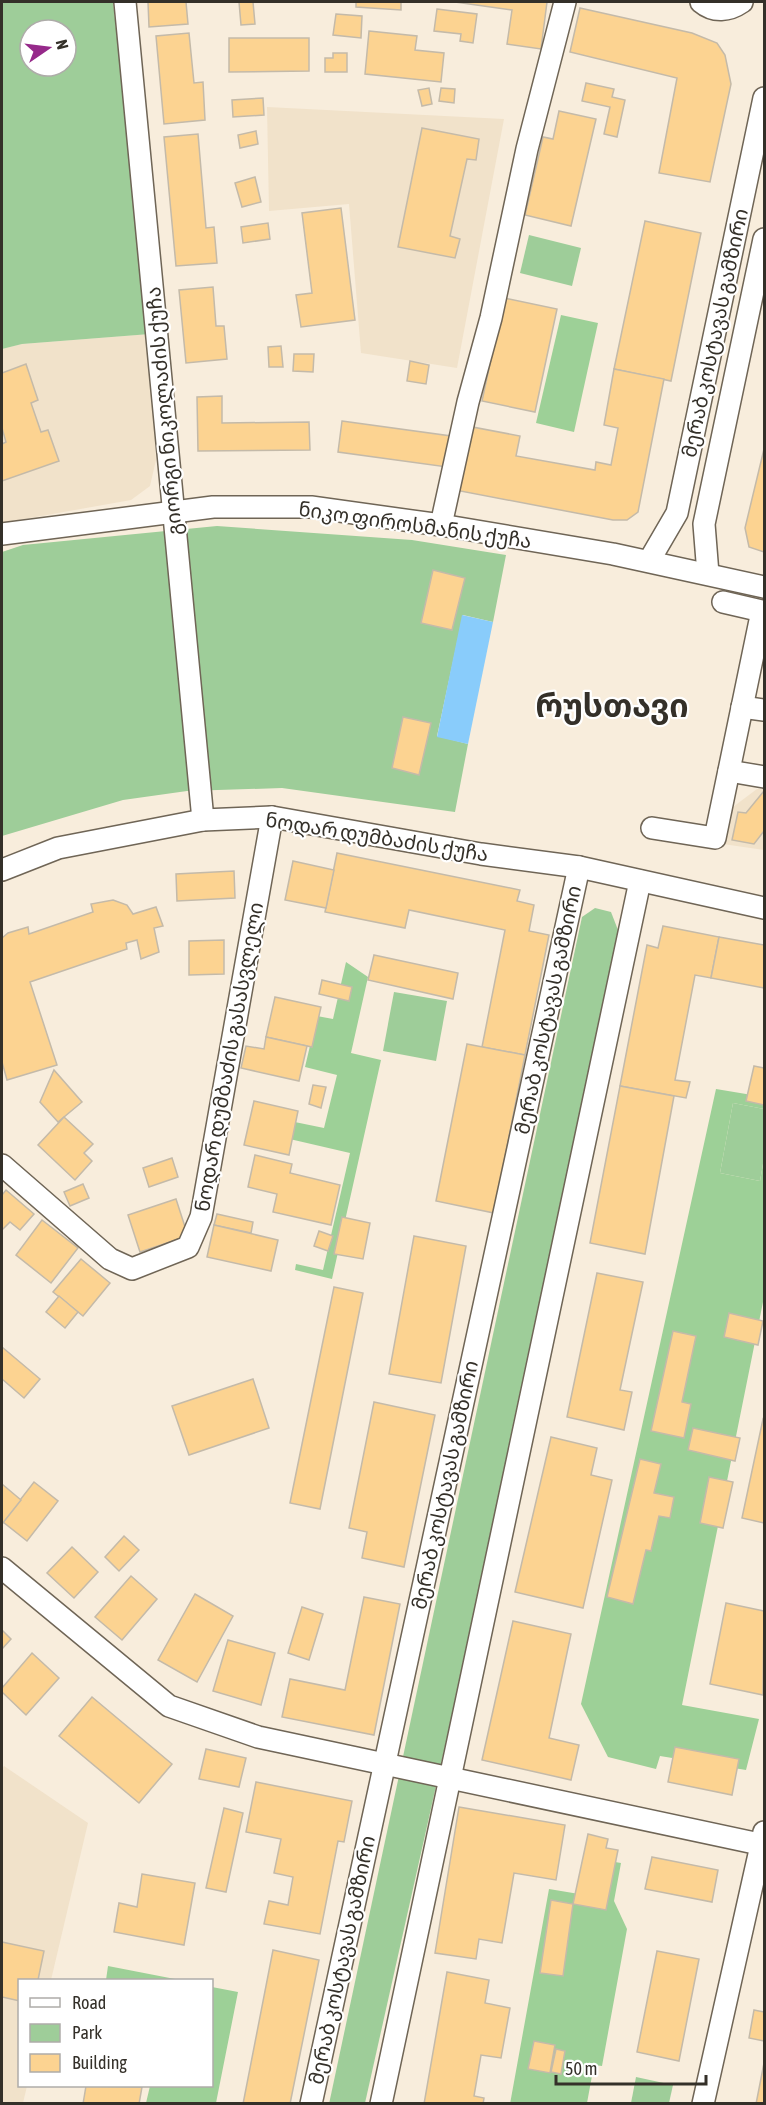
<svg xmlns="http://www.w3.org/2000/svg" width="766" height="2105" viewBox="0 0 766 2105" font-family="'Asap Condensed','Noto Sans Georgian',sans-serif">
<rect width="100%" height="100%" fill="#f8eddc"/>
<!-- built -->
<g fill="#f1e2ca">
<polygon points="267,107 504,119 457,368 361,353 349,204 269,211"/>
<polygon points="150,334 156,460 150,486 131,500 2,523 2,349 22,344"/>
<polygon points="757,789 764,789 764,850 723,844 733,807"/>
<polygon points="4,1766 88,1823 51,1980 20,1980 20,2086 27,2086 23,2103 2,2104 2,1769"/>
</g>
<!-- green -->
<g fill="#9ecd99" fill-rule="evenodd">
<path d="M2,2H113L150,334L22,344L2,349ZM30,30H66V66H30Z"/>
<polygon points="529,235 581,248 572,286 520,273"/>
<polygon points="217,526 412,540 506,555 493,622 463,615 437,736 468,744 455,812 282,788 187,791 123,800 2,836 2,552 23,545"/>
<polygon points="595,908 611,912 618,930 447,1737 365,2103 329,2104 582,917"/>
<polygon points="394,992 447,1001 436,1061 383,1051"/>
<polygon points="733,1103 764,1109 764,1158 760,1181 720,1173"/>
<polygon points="636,2077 673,2085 669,2103 631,2103"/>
</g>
<!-- forest -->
<g fill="#9dd097">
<polygon points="561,315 598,323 574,432 536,423"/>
<polygon points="346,962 368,977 351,1053 381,1060 332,1279 295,1270 296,1264 323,1270 350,1153 281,1137 285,1120 324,1128 337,1075 305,1067 317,1016 333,1019"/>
<polygon points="716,1089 764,1097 764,1109 733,1103 720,1173 760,1181 764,1158 764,1297 682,1705 759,1719 746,1770 660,1756 656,1769 608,1757 581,1704"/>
<polygon points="586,1857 621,1863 614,1901 627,1929 602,2066 594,2065 587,2103 510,2104 549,1889 579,1894"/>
<polygon points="108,1966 180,1980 106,1980"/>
<polygon points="212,1987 238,1992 216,2103 146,2103 150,2086 212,2086"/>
</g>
<!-- water -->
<polygon fill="#89ccfb" points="462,615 493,622 468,744 437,737"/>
<!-- building -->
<g fill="#fcd391" stroke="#c4baa9" stroke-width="1.5">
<polygon points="148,2 186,2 188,24 149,27"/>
<polygon points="239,2 253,2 255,24 241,25"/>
<polygon points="356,2 401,2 401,10 356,7"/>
<polygon points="455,2 547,2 541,49 507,44 512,10"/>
<polygon points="580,8 692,33 717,43 725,55 731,84 710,182 659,173 677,78 570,52"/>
<polygon points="437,9 477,14 473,43 460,41 461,34 434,31"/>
<polygon points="336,14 362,16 361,38 333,35"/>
<polygon points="369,31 417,36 415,50 444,53 441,82 365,74"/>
<polygon points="189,33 194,83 203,82 205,120 164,124 156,36"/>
<polygon points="229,38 309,38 309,71 229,72"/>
<polygon points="333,53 347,53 347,72 325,72 325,58 333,58"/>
<polygon points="586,83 614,89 612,97 625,100 617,137 604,134 610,107 582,101"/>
<polygon points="429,88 432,104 422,106 418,90"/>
<polygon points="441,88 455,89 454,103 439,101"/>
<polygon points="263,98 264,115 233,117 232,100"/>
<polygon points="559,111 596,119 571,226 525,215 543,137 553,139"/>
<polygon points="422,128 479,139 476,160 467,159 450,236 460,239 455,258 398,247"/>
<polygon points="256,131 258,144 240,148 238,135"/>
<polygon points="198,134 206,228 214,227 217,263 176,266 164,137"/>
<polygon points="255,177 261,202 242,207 235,183"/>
<polygon points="341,208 355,320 301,327 296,295 312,293 302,213"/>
<polygon points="645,221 701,233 671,381 614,369"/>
<polygon points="268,223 270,239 243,243 241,227"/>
<polygon points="213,287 216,326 224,326 227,359 186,363 179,290"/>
<polygon points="504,298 557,309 535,412 482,401"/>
<polygon points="281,346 283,367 269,367 268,347"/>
<polygon points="294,354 314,354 313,372 293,371"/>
<polygon points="410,361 429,365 426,384 407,381"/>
<polygon points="26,364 38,400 31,403 41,432 48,430 59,461 2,481 2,444 6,442 2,428 2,373"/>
<polygon points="614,369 664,379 638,512 627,520 613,520 455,490 467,426 520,436 516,456 595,470 596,462 611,465 618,428 604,425"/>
<polygon points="222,396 222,423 309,422 310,450 198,451 197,397"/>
<polygon points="342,421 451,436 447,467 338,452"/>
<polygon points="764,449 764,552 749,547 745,528"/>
<polygon points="433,570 465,578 452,630 421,623"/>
<polygon points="403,717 431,723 419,775 392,768"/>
<polygon points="764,791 764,831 754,844 732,840 738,812 746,813"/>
<polygon points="337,853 520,890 517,901 534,905 529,931 549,935 525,1055 482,1047 505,930 409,910 405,928 325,912"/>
<polygon points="293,861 334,870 326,908 285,900"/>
<polygon points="234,871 235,898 177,901 176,874"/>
<polygon points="113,900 127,905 133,914 156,907 163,926 154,928 159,952 141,959 137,940 126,943 127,949 30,982 57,1065 7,1080 2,1062 2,938 8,933 28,927 29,934 93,912 91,904"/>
<polygon points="663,926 719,937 711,978 695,975 675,1080 690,1082 686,1098 620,1086 647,945 658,948"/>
<polygon points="719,937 764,945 764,988 711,978"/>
<polygon points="224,940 224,974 189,975 189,941"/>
<polygon points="374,955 458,973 453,999 368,980"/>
<polygon points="322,980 352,987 349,1001 319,994"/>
<polygon points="275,997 321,1007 312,1047 266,1037"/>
<polygon points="266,1037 307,1046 299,1081 241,1068 246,1046 264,1049"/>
<polygon points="467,1044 525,1055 494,1213 436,1201"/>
<polygon points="754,1066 764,1068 764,1105 746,1101"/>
<polygon points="54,1070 82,1102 58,1122 40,1102"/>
<polygon points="313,1085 326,1087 321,1108 309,1104"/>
<polygon points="620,1086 674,1096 645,1254 590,1243"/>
<polygon points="254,1101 298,1111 289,1155 244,1145"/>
<polygon points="64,1117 93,1144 84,1153 92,1161 75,1180 38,1145"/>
<polygon points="255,1155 292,1164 290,1173 340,1185 331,1225 273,1212 277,1194 248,1187"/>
<polygon points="172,1158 178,1177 149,1187 143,1168"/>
<polygon points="83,1184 89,1198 70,1206 64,1192"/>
<polygon points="6,1190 34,1214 20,1230 10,1222 2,1230 2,1195"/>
<polygon points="176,1199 188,1236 140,1252 128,1215"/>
<polygon points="217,1214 253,1222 251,1233 214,1225"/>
<polygon points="342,1217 370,1223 363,1259 334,1254"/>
<polygon points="42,1220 78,1248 51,1283 16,1255"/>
<polygon points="214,1225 278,1240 271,1271 207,1257"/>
<polygon points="319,1231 333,1236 328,1251 314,1246"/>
<polygon points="414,1236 466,1246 441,1383 389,1374"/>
<polygon points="81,1259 110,1283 83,1316 53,1292"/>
<polygon points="597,1273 643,1282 620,1390 632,1392 624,1430 567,1417"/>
<polygon points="334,1287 363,1293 320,1509 290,1503"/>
<polygon points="59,1296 78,1312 65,1328 46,1312"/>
<polygon points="729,1313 763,1321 758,1345 724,1337"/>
<polygon points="673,1331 696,1336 682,1402 691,1404 684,1438 651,1431"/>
<polygon points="2,1347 40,1379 24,1398 2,1379"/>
<polygon points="253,1379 269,1428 189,1455 172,1406"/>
<polygon points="374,1402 435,1415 404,1567 362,1558 367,1532 349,1528"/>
<polygon points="763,1419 764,1420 764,1523 742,1518"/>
<polygon points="693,1428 740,1438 735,1461 688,1450"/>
<polygon points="551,1437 597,1448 591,1475 612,1480 583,1608 515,1592"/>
<polygon points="640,1459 661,1464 654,1493 674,1497 670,1518 659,1516 651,1551 646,1550 633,1604 607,1597"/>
<polygon points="709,1477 733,1482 723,1528 700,1523"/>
<polygon points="34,1482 58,1501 27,1541 3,1522"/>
<polygon points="2,1484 21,1500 2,1524"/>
<polygon points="124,1536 139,1550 119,1571 105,1557"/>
<polygon points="72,1547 98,1572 74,1598 47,1573"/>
<polygon points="131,1576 157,1599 122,1640 95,1617"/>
<polygon points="195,1594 233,1616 197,1682 158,1660"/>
<polygon points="364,1597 400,1604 374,1735 282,1717 290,1679 345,1690"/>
<polygon points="726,1603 764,1611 763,1695 710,1684"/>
<polygon points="302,1607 323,1614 309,1660 288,1653"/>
<polygon points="513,1621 571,1634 549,1738 579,1745 571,1780 482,1760"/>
<polygon points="2,1630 11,1639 2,1649"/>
<polygon points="228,1640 275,1653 261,1705 213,1691"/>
<polygon points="32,1653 59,1678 26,1715 2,1692 2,1688"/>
<polygon points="92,1697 172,1764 139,1803 59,1736"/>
<polygon points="675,1747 739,1759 732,1795 668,1782"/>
<polygon points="206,1749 246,1758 239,1787 199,1779"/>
<polygon points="256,1782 352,1801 344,1842 338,1841 320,1934 264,1924 269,1901 288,1905 293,1877 274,1873 281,1839 246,1832"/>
<polygon points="459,1807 565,1825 556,1880 514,1873 502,1943 479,1939 476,1959 435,1953"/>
<polygon points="224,1808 243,1813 226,1892 206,1888"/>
<polygon points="588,1834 608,1839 606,1848 618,1850 606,1910 573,1904"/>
<polygon points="652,1857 718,1870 712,1902 645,1889"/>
<polygon points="142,1874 195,1883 184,1945 114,1932 119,1903 137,1907"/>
<polygon points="551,1900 573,1904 563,1976 540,1973"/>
<polygon points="2,1942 44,1951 38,1980 20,1980 20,2001 2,1997"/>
<polygon points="273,1950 319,1960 290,2104 243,2104"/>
<polygon points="657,1951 699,1959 679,2061 637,2052"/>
<polygon points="447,1972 489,1980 485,2003 510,2008 501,2058 481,2055 474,2096 484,2098 483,2104 424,2104"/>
<polygon points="754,2010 764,2012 764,2041 749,2038"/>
<polygon points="534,2041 555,2045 550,2073 528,2069"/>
<polygon points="556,2049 565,2051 561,2074 551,2072"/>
<polygon points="764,2063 764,2104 756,2104"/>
<polygon points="86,2086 142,2087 139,2104 83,2104"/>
</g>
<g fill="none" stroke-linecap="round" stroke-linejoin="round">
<defs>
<g id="minor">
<polyline points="125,2 203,820"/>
<path d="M701,2C714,13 729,11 742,2"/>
<polyline points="441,525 468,402 491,318 527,149 565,2"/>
<polyline points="2,534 213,507 311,507 441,525 613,554 764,587"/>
<polyline points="649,561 677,513 764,98"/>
<polyline points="708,574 704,524 764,239"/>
<polyline points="742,707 764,710"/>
<polyline points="729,771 764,777"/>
<polyline points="652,828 715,838 762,611 723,602"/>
<polyline points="2,870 58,848 203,820 272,817 481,854 579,867 764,908"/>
<polyline points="2,1165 110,1259 132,1269 188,1247 201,1217 272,817"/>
<polyline points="2,1568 169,1706 258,1737 764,1845"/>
<polyline points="311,2104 579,867"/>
<polyline points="381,2104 640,881"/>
<polyline points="703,2104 764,1832"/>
</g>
</defs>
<!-- minor casing -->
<use href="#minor" stroke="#6f6556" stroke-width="24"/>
<!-- minor -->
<use href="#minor" stroke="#fff" stroke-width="21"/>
</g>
<g text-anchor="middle" stroke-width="4.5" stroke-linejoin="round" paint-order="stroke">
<!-- street labels -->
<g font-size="20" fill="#343029" stroke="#fff">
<text transform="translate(715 333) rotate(-78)" y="7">მერაბ კოსტავას გამზირი</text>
<text transform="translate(164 411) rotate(-95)" y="7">გიორგი ნიკოლაძის ქუჩა</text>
<text transform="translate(415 525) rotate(8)" y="7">ნიკო ფიროსმანის ქუჩა</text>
<text transform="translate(377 837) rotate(9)" y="7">ნოდარ დუმბაძის ქუჩა</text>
<text transform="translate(548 1010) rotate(-78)" y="7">მერაბ კოსტავას გამზირი</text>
<text transform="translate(229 1057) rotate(-80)" y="7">ნოდარ დუმბაძის გასასვლელი</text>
<text transform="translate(445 1485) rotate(-78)" y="7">მერაბ კოსტავას გამზირი</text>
<text transform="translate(342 1960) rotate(-78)" y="7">მერაბ კოსტავას გამზირი</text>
</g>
<!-- town labels -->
<g font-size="32" font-weight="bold" fill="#343029" stroke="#fff">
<text x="612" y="717">რუსთავი</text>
</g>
</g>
<!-- border -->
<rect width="766" height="2105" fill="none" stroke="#343029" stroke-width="6"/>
<!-- legend -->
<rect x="18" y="1979" width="195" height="108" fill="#ffffff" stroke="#aeaca9" stroke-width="1.5"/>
<rect x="30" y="1998" width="30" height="9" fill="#ffffff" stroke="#aeaca9" stroke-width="1.5"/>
<text x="72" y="2009" font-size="18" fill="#343029">Road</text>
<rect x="30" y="2024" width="30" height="18" fill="#9ecd99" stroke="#aeaca9" stroke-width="1.5"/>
<text x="72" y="2039" font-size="18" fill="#343029">Park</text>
<rect x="30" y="2054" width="30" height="18" fill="#fcd391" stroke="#aeaca9" stroke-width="1.5"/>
<text x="72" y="2069" font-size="18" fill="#343029">Building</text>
<!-- north arrow -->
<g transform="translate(48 48) rotate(76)"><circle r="28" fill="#ffffff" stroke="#aeaca9" stroke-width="1.5"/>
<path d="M0-4.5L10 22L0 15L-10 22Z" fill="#96298a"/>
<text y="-9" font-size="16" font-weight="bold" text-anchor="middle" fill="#343029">N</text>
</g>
<!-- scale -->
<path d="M556 2075v9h150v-9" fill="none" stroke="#343029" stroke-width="3"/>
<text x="565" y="2075" font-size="18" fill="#343029" stroke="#ffffff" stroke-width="4.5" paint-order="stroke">50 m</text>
</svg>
